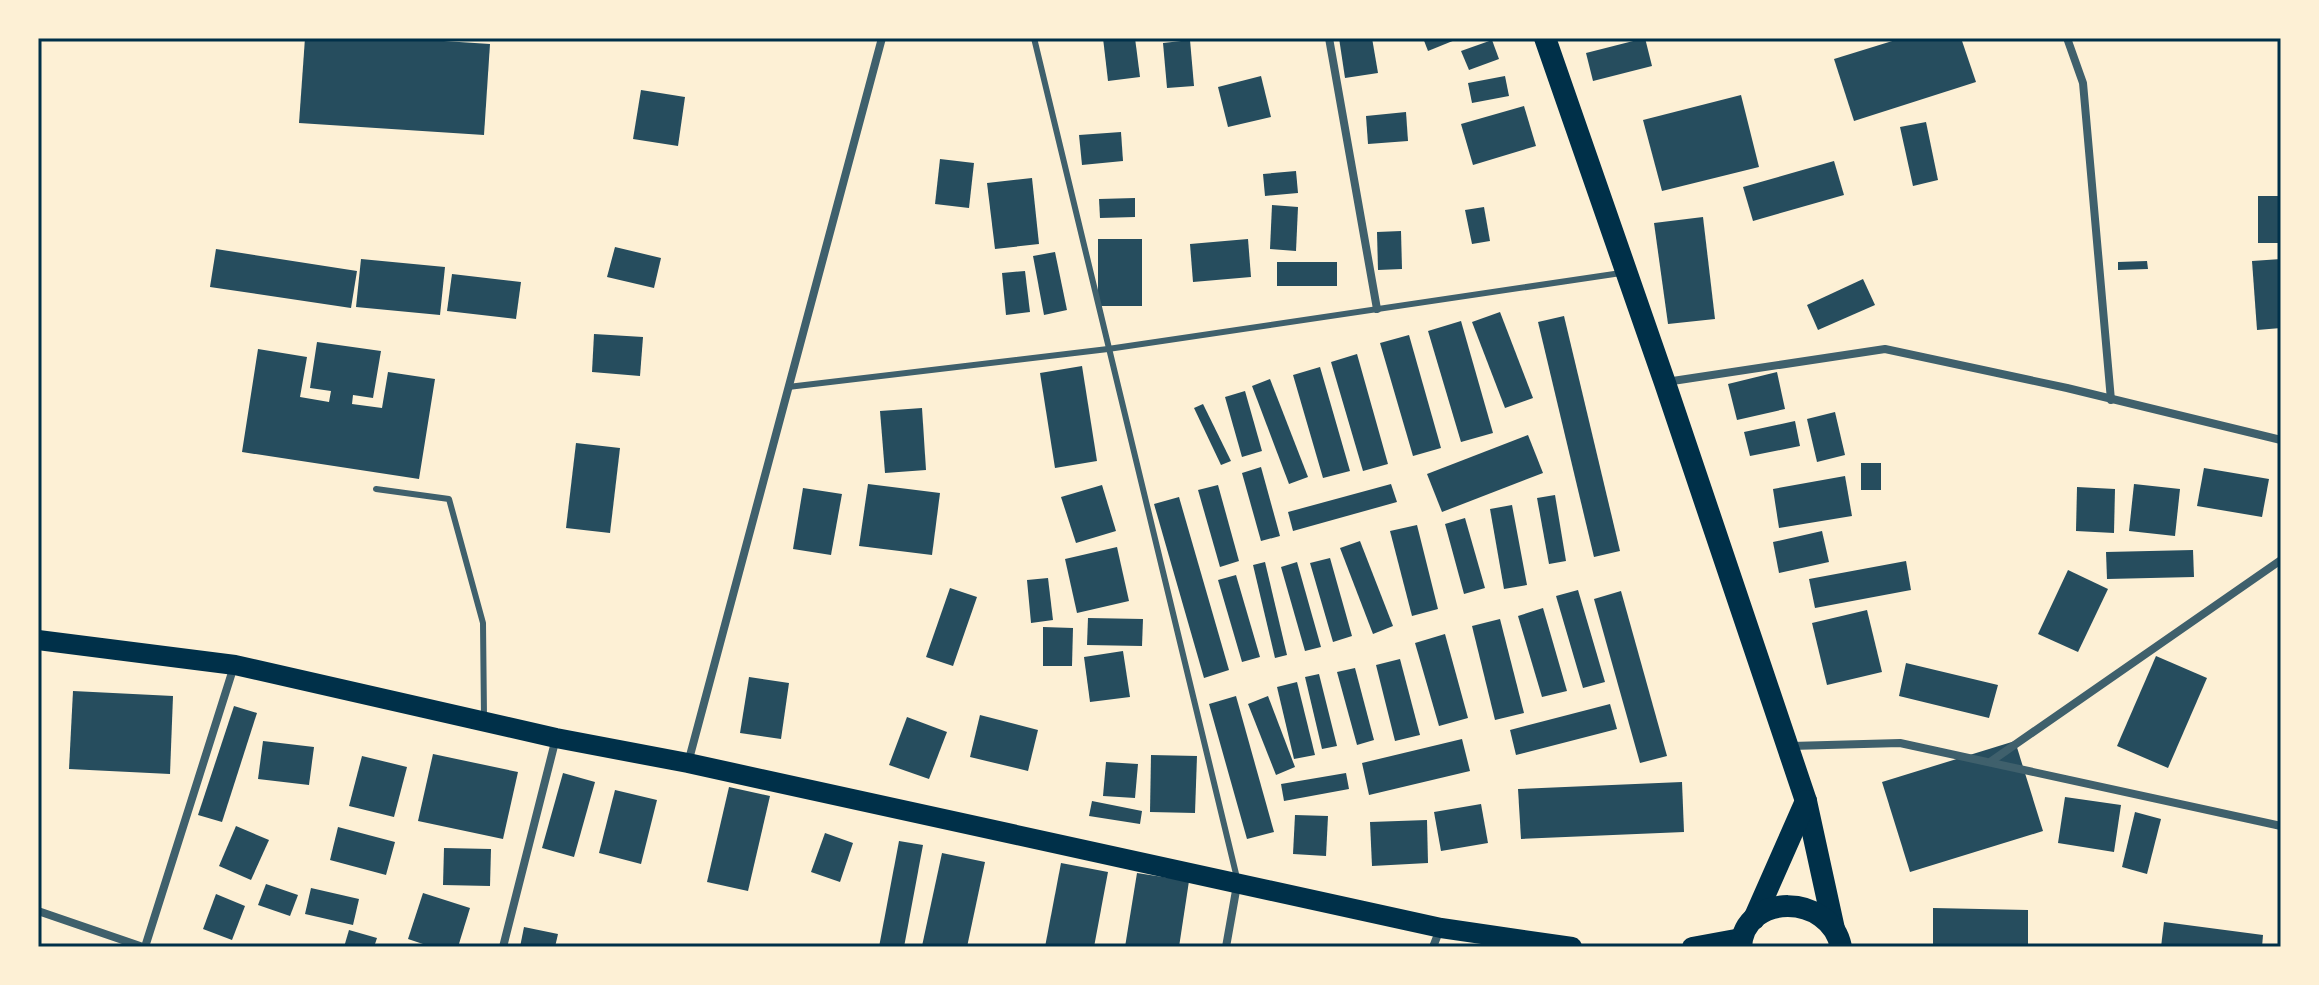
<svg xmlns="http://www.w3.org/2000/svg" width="2319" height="985" viewBox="0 0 2319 985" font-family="'Noto Serif',serif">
<rect width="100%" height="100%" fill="#fdf0d5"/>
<!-- building -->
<g fill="#264d5e">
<polygon points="305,38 398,38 490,44 484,135 299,123"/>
<polygon points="1103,38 1135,38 1140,77 1108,81"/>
<polygon points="1339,38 1372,38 1378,73 1345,78"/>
<polygon points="1423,38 1460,38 1428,51"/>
<polygon points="1645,38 1652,66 1593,81 1586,53"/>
<polygon points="1902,38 1961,38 1976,82 1854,121 1834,59"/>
<polygon points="1190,40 1194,86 1167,88 1163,43"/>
<polygon points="1492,40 1499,59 1469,70 1461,51"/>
<polygon points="1261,76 1271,117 1228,127 1218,87"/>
<polygon points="1505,76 1509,96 1472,103 1468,83"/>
<polygon points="641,90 685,97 678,146 633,139"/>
<polygon points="1741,95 1759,167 1662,191 1643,120"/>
<polygon points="1524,106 1536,146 1473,165 1461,124"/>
<polygon points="1406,112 1408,141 1368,144 1366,116"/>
<polygon points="1926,122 1938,180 1913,186 1900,127"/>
<polygon points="1121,132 1123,161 1082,165 1079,135"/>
<polygon points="940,159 974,163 969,208 935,204"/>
<polygon points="1834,161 1844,195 1753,221 1743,187"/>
<polygon points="1296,171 1298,193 1265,196 1263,174"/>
<polygon points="1032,178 1039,244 995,249 987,183"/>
<rect x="2258" y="196" width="23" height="47"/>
<polygon points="1135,198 1135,217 1100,218 1099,199"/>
<polygon points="1272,205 1298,207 1296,251 1270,249"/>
<polygon points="1484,207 1490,241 1472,244 1465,210"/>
<polygon points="1703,217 1715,319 1668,324 1654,223"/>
<polygon points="1401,231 1402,269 1378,270 1377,232"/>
<rect x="1098" y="239" width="44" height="67"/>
<polygon points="1248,239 1251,277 1193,282 1190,244"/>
<polygon points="615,247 661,258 654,288 607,277"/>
<polygon points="216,249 357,271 351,308 210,287"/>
<polygon points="1055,252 1067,310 1044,315 1033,256"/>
<polygon points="361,259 445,267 440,315 356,307"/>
<polygon points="2281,259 2281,328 2257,330 2252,261"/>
<polygon points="2147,261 2148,269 2118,270 2118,262"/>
<rect x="1277" y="262" width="60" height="24"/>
<polygon points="1025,271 1030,312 1006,315 1002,273"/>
<polygon points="452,274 521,282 516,319 447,311"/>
<polygon points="1863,279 1875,305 1818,330 1807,305"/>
<polygon points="1500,312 1533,398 1505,408 1472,322"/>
<polygon points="1564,316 1620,551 1594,557 1538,322"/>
<polygon points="1461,321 1493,433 1461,442 1428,331"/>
<polygon points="594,334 643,337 640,376 592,372"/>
<polygon points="1409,335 1441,448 1413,456 1380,343"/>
<polygon points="317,342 381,351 373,398 353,395 352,404 382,408 388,372 435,379 419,479 242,452 258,349 307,357 300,397 329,402 331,391 310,388"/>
<polygon points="1357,354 1388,464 1363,471 1331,362"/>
<polygon points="1082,366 1097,461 1055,468 1040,373"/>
<polygon points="1320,367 1350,471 1323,478 1293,375"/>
<polygon points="1777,372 1785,409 1737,420 1728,384"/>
<polygon points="1270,379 1308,477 1289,484 1252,386"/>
<polygon points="1245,391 1262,451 1242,457 1225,397"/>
<polygon points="1203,404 1231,461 1221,465 1194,408"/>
<polygon points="922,408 926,470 885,473 880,411"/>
<polygon points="1835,412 1845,455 1817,462 1807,419"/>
<polygon points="1795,421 1800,446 1750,456 1744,432"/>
<polygon points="1528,435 1543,473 1442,512 1427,474"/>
<polygon points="576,443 620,448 610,533 566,528"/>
<rect x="1861" y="463" width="20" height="27"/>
<polygon points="1261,467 1280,536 1261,541 1242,473"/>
<polygon points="2204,468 2269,479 2262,517 2197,506"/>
<polygon points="1845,476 1852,516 1779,528 1773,489"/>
<polygon points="868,484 940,493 932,555 859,546"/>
<polygon points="1391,484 1397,502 1293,531 1288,512"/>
<polygon points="2134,484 2180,489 2175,536 2129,531"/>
<polygon points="1102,485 1116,531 1076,543 1061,497"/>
<polygon points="1218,485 1239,561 1220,567 1198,490"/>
<polygon points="2077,487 2115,489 2114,533 2076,531"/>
<polygon points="803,488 842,494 831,555 793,549"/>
<polygon points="1555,495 1566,561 1549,564 1537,498"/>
<polygon points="1179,497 1229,670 1204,678 1154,504"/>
<polygon points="1512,505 1527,585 1504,589 1490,509"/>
<polygon points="1465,518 1485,588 1464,594 1445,524"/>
<polygon points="1417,525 1438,609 1412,616 1390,531"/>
<polygon points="1822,531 1829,562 1779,573 1773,542"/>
<polygon points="1360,541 1393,626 1373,634 1340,548"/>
<polygon points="1117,547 1129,601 1077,613 1065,559"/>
<polygon points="2193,550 2194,577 2107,579 2106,552"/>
<polygon points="1330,558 1352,636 1333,642 1310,563"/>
<polygon points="1906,561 1911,590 1815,608 1809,579"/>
<polygon points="1265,562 1287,655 1275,658 1253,565"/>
<polygon points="1297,562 1321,647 1305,651 1281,567"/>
<polygon points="2068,570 2108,589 2078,652 2038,634"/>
<polygon points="1236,575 1260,657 1242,662 1218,580"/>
<polygon points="1048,578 1053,620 1031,623 1027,580"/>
<polygon points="950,588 977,597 953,666 926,657"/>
<polygon points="1578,590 1605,682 1583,688 1556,596"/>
<polygon points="1621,591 1667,756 1640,763 1594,599"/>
<polygon points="1543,608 1567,691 1542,697 1518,616"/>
<polygon points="1867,610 1882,672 1827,685 1812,623"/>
<polygon points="1088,618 1143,619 1142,646 1087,645"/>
<polygon points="1500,619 1524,713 1495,720 1472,626"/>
<polygon points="1043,627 1073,628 1072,666 1043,666"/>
<polygon points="1445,634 1468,718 1439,726 1415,643"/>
<polygon points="1123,651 1130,697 1090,702 1084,657"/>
<polygon points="2156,656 2207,678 2168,768 2117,746"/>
<polygon points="1400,659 1420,735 1395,741 1376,665"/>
<polygon points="1906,663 1998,685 1989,718 1899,696"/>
<polygon points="1355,668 1374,740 1357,745 1337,672"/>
<polygon points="1319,674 1337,746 1322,749 1305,677"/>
<polygon points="749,677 789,683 781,739 740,733"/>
<polygon points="1297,682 1315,755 1294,759 1277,687"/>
<polygon points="73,691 173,696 170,774 69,769"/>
<polygon points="1236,696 1274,832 1247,839 1209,704"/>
<polygon points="1268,696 1295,767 1276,775 1248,704"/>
<polygon points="1610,704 1617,729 1516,755 1510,730"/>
<polygon points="234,706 257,713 222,822 198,815"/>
<polygon points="980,715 1038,730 1028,771 970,757"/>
<polygon points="907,717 947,732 929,779 889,765"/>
<polygon points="1462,739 1470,771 1369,795 1362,763"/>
<polygon points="263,741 314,747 309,785 258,779"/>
<polygon points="2015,741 2043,831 1910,872 1882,782"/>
<polygon points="433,754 518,772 503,839 418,821"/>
<polygon points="1151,755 1197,756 1195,813 1150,812"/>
<polygon points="362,756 407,767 394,817 349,806"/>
<polygon points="1106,762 1138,764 1135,798 1103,796"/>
<polygon points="563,773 595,782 574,857 542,848"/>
<polygon points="1346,773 1349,789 1284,801 1281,784"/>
<polygon points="1682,782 1684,832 1521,839 1518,789"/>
<polygon points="729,787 770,796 748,891 707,882"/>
<polygon points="615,790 657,800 641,864 599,853"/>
<polygon points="2065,797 2121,805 2114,852 2058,843"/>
<polygon points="1092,801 1142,811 1140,824 1089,816"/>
<polygon points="1481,804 1488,843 1441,851 1434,812"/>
<polygon points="2135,812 2161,819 2147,874 2122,867"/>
<polygon points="1295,815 1328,816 1326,856 1293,854"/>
<polygon points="1427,820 1428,863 1372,866 1370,822"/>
<polygon points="236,826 269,840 251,880 219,866"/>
<polygon points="338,827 395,842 386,875 330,860"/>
<polygon points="825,833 853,843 840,882 811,872"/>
<polygon points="899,841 923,845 904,947 879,947"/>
<polygon points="444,848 491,849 490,886 443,885"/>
<polygon points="942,853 985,862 967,947 922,946"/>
<polygon points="1061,863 1108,872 1094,947 1045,947"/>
<polygon points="1137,873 1189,881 1179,947 1125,947"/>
<polygon points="266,884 298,895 290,916 258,905"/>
<polygon points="311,888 359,899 353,925 305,914"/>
<polygon points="423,893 470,908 458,947 432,947 408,939"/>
<polygon points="216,894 245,906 232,940 203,929"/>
<polygon points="1933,908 2028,910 2028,947 1933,947"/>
<polygon points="2164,922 2263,935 2262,947 2161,947"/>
<polygon points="524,927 558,934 555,947 520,947"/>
<polygon points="349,930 377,938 374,947 344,947"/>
</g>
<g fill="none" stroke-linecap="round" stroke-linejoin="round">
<!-- service -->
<g stroke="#3f606c" stroke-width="6">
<polyline points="1034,38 1237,878"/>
<polyline points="788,387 1108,349 1621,273"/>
<polyline points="376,489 449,499 483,623 484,717"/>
</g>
<!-- minor -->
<g stroke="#3f606c" stroke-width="8">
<polyline points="1329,38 1377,309"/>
<polyline points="2067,38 2083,83 2111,400"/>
<polyline points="1666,382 1885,349 2067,388 2281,440"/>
<polyline points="1791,746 1900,743 2281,826"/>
<polyline points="1990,762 2281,560"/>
<polyline points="688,763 882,38"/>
<polyline points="38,911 143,947"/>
<polyline points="145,947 234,666"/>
<polyline points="503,947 556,738"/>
<polyline points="1226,947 1237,885"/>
<polyline points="1433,947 1440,929"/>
</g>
<!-- primary -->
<g stroke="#003049" stroke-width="20">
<polyline points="38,640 235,665 556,738 688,763 1441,928 1572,947"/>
<polyline points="1692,947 1741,938"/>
</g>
<!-- trunk -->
<g stroke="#003049" stroke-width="22">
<polyline points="1545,38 1665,383 1806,801 1834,929"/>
<polyline points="1754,919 1806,801"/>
<path d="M1741,947C1744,892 1830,893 1841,947"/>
</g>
</g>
<!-- border -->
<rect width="2319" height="985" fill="none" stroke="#fdf0d5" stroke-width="80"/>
<rect x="40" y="40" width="2239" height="905" fill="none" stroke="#003049" stroke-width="3"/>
</svg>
